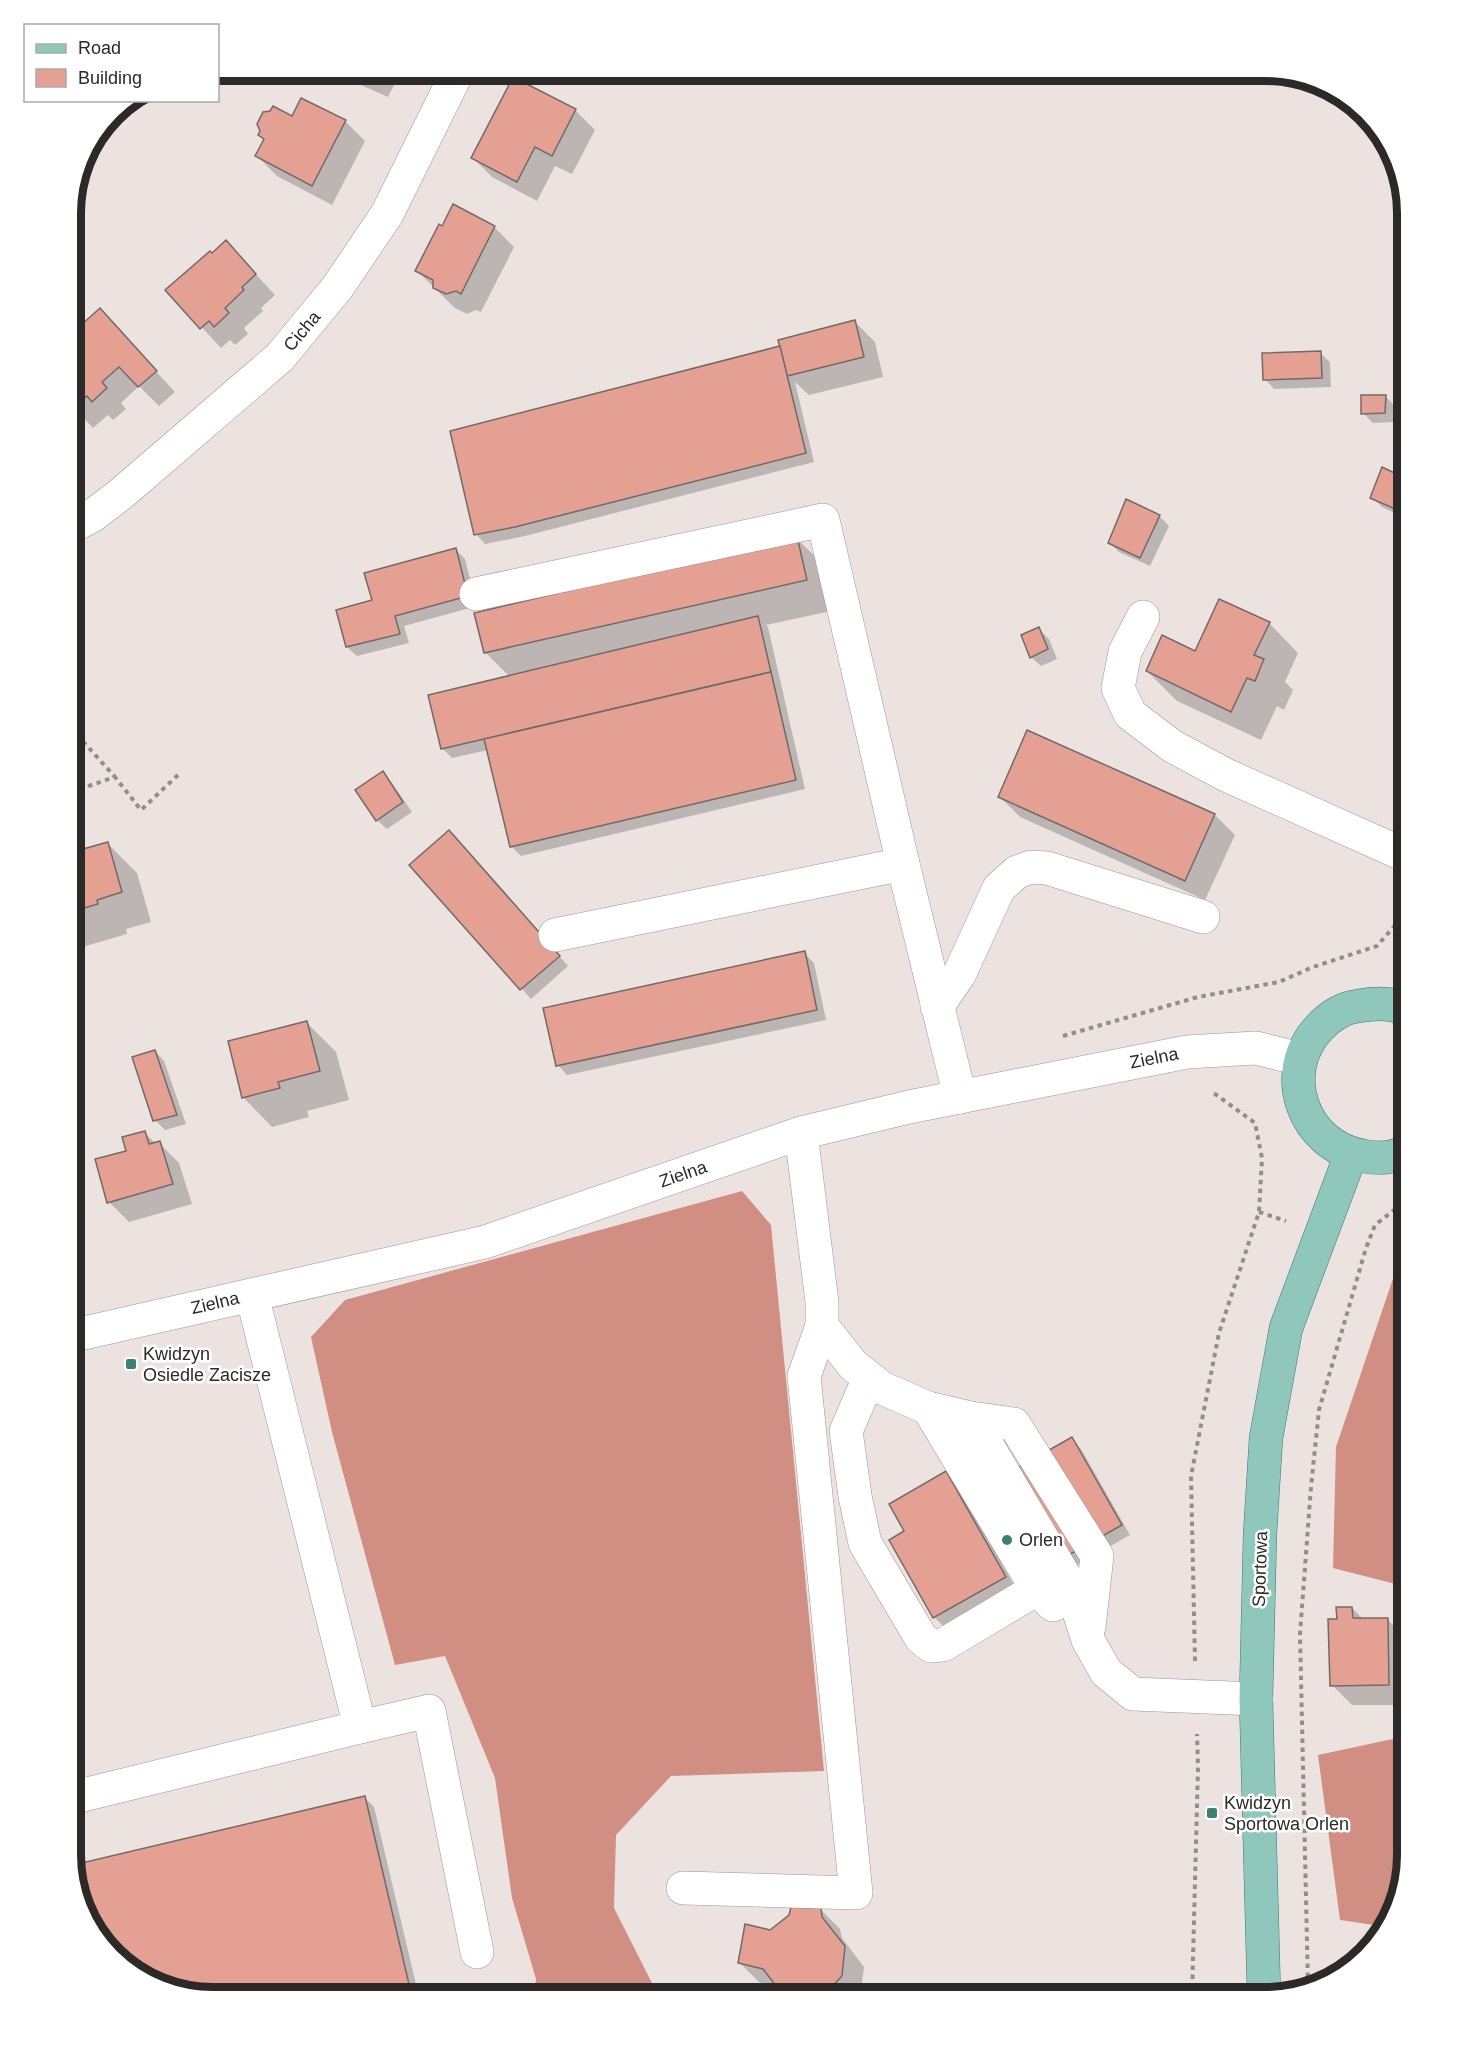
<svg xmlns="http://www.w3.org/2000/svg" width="1478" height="2068" viewBox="0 0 1478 2068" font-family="Helvetica,sans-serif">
<rect width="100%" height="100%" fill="#ece3e1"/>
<!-- forest -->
<g fill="#d18e82">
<polygon points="742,1191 771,1225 824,1771 671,1776 616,1835 614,1908 656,1991 651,1997 534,1997 536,1979 512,1898 495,1778 445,1656 395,1665 332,1432 311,1337 345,1300"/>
<polygon points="1407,1240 1407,1587 1333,1568 1336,1447 1405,1243"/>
<polygon points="1407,1736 1407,1856 1388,1927 1340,1920 1318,1755"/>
</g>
<!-- shadow -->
<g fill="#0003">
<polygon points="337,71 401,71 388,97 350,80"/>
<polygon points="575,110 595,130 572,174 555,166 537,201 492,177 472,157"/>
<polygon points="292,118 345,121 365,141 332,205 277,176 257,156"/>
<polygon points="494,227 514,247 481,312 476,310 467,314 455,308 417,271 443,228"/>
<polygon points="226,242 275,295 261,308 263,311 244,328 248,334 235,345 230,340 221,348 167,290"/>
<polygon points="99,310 175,392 159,406 139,386 121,403 126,409 113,420 108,415 93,428 71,405 71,336"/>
<polygon points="855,322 875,342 883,377 809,395 795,382 814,462 525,536 485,544 476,534 782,347"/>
<polygon points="1320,353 1330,362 1331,387 1274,389 1265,379"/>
<polygon points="1385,396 1395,406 1394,422 1373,423 1363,413"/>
<polygon points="1383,469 1407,480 1407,519 1382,507 1372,497"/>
<polygon points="1159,516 1169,526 1150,566 1119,552 1110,543"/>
<polygon points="796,538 826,567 836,610 766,625 768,627 805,789 521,856 511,846 488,750 452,758 442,748 510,677 485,652"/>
<polygon points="456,550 465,559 477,606 404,626 409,643 357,656 347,647"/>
<polygon points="1269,623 1298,653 1285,682 1293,690 1284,710 1277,706 1261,740 1177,701 1147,671"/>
<polygon points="1039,629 1049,639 1057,659 1041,666 1031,657"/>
<polygon points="382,773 392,783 412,812 387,829 377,820"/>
<polygon points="1000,797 1215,815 1235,835 1205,900 1020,817"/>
<polygon points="80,842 87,849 108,844 137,873 151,922 126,929 127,934 79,948 74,943 71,944 71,845"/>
<polygon points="458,842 568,966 531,999 412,865"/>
<polygon points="804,953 814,963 826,1020 567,1075 558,1065"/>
<polygon points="307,1023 336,1052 349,1100 307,1111 309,1117 272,1127 243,1097"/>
<polygon points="155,1051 164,1061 186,1124 165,1130 155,1120"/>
<polygon points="144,1132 156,1144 159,1143 179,1163 192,1204 129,1222 109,1202 127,1152"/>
<polygon points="1072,1439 1081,1449 1130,1535 1048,1581"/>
<polygon points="946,1473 956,1482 1015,1587 944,1627 934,1617 906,1532"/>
<polygon points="1352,1608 1363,1619 1387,1619 1407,1639 1407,1705 1352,1705 1332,1685 1338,1620"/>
<polygon points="365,1798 374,1807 419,1997 204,1997 141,1978 90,1927 74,1867"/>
<polygon points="820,1909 840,1929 842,1938 864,1967 860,1997 787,1997 779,1987 760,1983 740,1963 771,1931"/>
<polygon points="501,1986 511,1997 473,1997 472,1992"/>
</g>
<!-- building -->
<g fill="#e4a093" stroke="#726a69" stroke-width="1.5">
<polygon points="353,71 371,71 367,78"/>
<polygon points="513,77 576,109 552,156 535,147 517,182 471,158"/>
<polygon points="301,98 346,120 312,186 255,156 264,139 258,135 260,131 257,124 263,112 270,111 273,106 292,116"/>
<polygon points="453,204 495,226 461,294 456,291 446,294 433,288 433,280 415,271 439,224 442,226"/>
<polygon points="226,240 256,274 242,287 244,290 225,308 229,313 214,327 209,321 200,329 165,290 210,251 212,253"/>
<polygon points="100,308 157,371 138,387 119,367 102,382 107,388 92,402 87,396 72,409 71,407 71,334"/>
<polygon points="855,320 864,357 787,376 778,340"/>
<polygon points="780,346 806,453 515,527 474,535 450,431"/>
<polygon points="1321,351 1322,378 1263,380 1262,353"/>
<polygon points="1361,395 1386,395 1385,413 1361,414"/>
<polygon points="1382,467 1407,479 1407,493 1400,511 1370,498"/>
<polygon points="1126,499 1160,515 1140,558 1108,543"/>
<polygon points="797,536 807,580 484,653 474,613"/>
<polygon points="456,548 468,596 395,616 400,634 346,647 336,610 372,600 364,573"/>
<polygon points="1219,599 1270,622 1254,655 1264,659 1255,681 1247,678 1231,712 1146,671 1162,635 1195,651"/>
<polygon points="758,616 771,672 441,749 428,695"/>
<polygon points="1039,627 1048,649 1030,658 1021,635"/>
<polygon points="771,672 796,780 510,847 484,739"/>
<polygon points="1027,730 1215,814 1185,881 998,797"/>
<polygon points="383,771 403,802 376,821 355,790"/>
<polygon points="449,830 560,956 520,990 409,865"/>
<polygon points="81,841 83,849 108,842 122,892 97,900 98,904 71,912 71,843"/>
<polygon points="805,951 817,1010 556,1066 543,1008"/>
<polygon points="307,1021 320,1071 278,1082 280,1088 242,1098 228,1041"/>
<polygon points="155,1050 177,1115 153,1121 132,1057"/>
<polygon points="145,1131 149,1144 160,1141 173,1184 107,1203 95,1159 126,1151 122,1137"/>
<polygon points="1072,1437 1122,1525 1037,1573 987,1485"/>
<polygon points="946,1471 1006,1577 933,1618 889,1540 904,1531 889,1504"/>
<polygon points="1336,1607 1352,1607 1353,1618 1388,1618 1389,1685 1330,1686 1328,1619 1337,1619"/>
<polygon points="365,1796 412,1997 204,1997 141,1978 90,1927 73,1865"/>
<polygon points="791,1907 821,1908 822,1917 845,1946 842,1976 826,1993 808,1997 783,1995 763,1969 738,1963 745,1924 770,1930 789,1915"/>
<polygon points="502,1984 505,1997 472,1997 470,1991"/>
</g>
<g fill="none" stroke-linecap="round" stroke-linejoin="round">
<defs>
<g id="minor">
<polyline points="71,527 92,516 122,493 280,357 337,288 387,214 458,71"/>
<polyline points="476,594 823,520 903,864 960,1097"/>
<polyline points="1143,617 1125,652 1118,688 1130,714 1172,746 1226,775 1407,856"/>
<polyline points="555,935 903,864"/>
<polyline points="937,1007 959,975 999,888 1017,872 1031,867 1047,868 1203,917"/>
<polyline points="801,1133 822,1302 822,1326 853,1365 882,1388 928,1408 971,1418 1071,1587 1088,1640 1106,1672 1133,1694 1256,1699"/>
<polyline points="71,1336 485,1242 801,1133 909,1107 1187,1052 1256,1048 1300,1059"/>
<polyline points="869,1378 846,1431 855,1496 865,1543 921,1638 931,1646 943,1645 1037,1589"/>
<polyline points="928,1408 1037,1589 1053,1605"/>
<polyline points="971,1418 1014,1424 1097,1556 1089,1627"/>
<polyline points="360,1727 429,1711 477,1952"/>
<polyline points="71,1798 360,1727 252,1295"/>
<polyline points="683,1888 856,1893 804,1376 822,1326"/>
</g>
<g id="major">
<path d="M1407,1151C1394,1158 1377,1159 1363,1156C1303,1146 1277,1073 1319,1028C1329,1017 1343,1008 1358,1006C1375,1003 1392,1002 1407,1010"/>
<polyline points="1264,1997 1256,1699 1260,1534 1266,1438 1286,1328 1351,1154"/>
</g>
</defs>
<!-- minor casing -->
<use href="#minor" stroke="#9c9493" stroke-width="34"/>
<!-- major casing -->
<use href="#major" stroke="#3c786b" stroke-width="34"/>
<!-- path -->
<g stroke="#938d8c" stroke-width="4" stroke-dasharray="4.5 4.5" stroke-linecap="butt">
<polyline points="71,728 115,777"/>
<polyline points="71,792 115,777 141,810 179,774"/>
<polyline points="1063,1036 1198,997 1279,982 1313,967 1377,946 1404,915 1407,917"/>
<polyline points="1259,1212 1286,1221"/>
<polyline points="1195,1661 1191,1476 1219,1333 1259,1212 1262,1158 1255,1123 1211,1091"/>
<polyline points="1308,1986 1300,1634 1311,1487 1319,1410 1366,1248 1375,1225 1407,1200"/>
<polyline points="1192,1997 1198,1767 1197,1734"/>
</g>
<!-- minor -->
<use href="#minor" stroke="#fff" stroke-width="33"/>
<!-- major -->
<use href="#major" stroke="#8fc7bc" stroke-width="33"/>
</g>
<!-- markers -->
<g fill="#3d8071" stroke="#fff" stroke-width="2">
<rect x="125" y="1358" width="12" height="12" rx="3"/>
<circle cx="1007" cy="1540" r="6"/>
<rect x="1206" y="1807" width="12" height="12" rx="3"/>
</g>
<g text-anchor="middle" stroke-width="5" stroke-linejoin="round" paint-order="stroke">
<!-- street labels -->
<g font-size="18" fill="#2c2928" stroke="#fff">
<text transform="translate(302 331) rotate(-50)" y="6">Cicha</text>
<text transform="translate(1154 1058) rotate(-11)" y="6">Zielna</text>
<text transform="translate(683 1174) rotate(-19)" y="6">Zielna</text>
<text transform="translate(215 1303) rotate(-13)" y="6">Zielna</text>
<text transform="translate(1260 1569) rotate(-88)" y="6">Sportowa</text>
</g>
<!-- poi labels -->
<g font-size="18" fill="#2c2928" stroke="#fff" text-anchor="start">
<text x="143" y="1360">Kwidzyn<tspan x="143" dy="21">Osiedle Zacisze</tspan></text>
<text x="1019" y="1546">Orlen</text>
<text x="1224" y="1809">Kwidzyn<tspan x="1224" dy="21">Sportowa Orlen</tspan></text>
</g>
</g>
<!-- crop -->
<path d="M0 0H1478V2068H0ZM213 81H1265A132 132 0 0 1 1397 213V1855A132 132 0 0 1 1265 1987H213A132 132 0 0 1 81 1855V213A132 132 0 0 1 213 81Z" fill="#fff" fill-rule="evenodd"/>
<path fill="none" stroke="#2c2928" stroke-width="8" d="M213 81H1265A132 132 0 0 1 1397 213V1855A132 132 0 0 1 1265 1987H213A132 132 0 0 1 81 1855V213A132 132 0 0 1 213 81Z"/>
<!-- legend -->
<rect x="24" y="24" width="195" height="78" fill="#ffffff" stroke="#aba9a9" stroke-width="1.5"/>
<rect x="36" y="44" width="30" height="9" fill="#8fc7bc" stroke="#aba9a9" stroke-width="1.5"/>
<text x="78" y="54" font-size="18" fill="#2c2928">Road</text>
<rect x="36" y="69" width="30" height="18" fill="#e4a093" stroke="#aba9a9" stroke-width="1.5"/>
<text x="78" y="84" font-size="18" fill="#2c2928">Building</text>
</svg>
